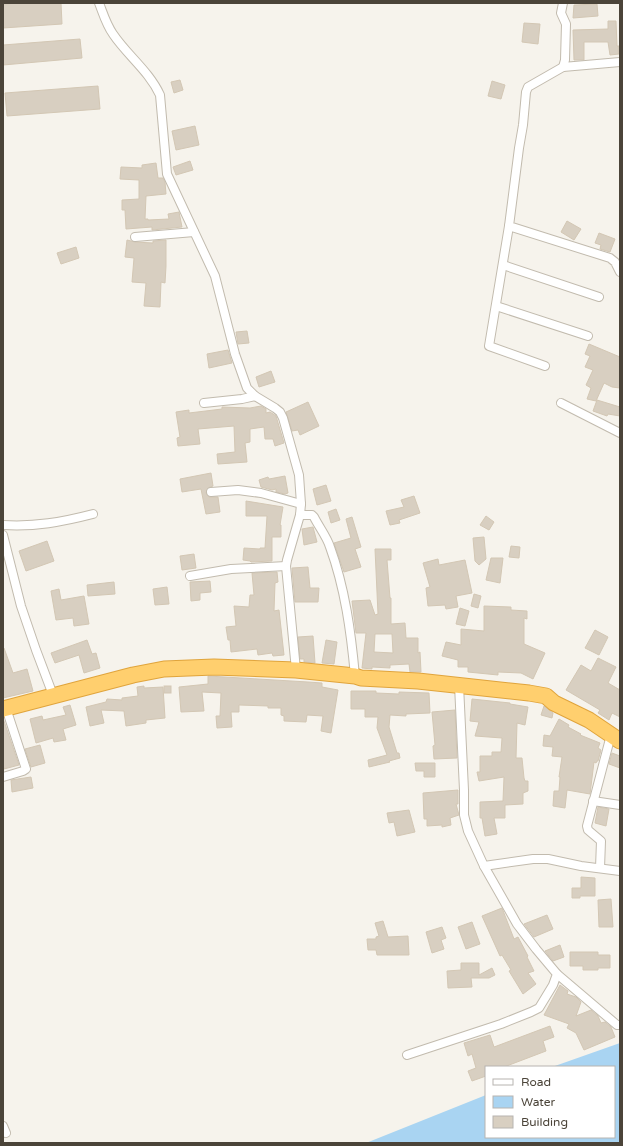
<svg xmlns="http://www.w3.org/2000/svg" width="623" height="1146" viewBox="0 0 623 1146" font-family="'Varela Round',sans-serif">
<rect width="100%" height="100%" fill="#f6f3ec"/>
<!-- water -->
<polygon fill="#a9d4f2" points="620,1043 620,1143 366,1143 486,1095 486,1137 614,1137 614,1067 552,1067"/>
<!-- building -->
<g fill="#d8cfc1" stroke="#d3c7b4" fill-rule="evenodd">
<polygon points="19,3 61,3 62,24 3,28 3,4"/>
<polygon points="597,4 598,16 573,18 574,5"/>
<polygon points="608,21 616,21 617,46 619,46 619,54 610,55 608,42 584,42 584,60 574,60 573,30 608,29"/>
<polygon points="524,23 540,24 538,44 522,42"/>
<polygon points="80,39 82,58 3,65 3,45"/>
<polygon points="180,80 183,90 174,93 171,82"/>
<polygon points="492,81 505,85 501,99 488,96"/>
<polygon points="98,86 100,109 7,116 5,93"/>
<polygon points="195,126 199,145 176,150 172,131"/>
<polygon points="190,161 193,170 176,175 173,167"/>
<polygon points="156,163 158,178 163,178 165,182 166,194 146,196 145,219 148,219 148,220 169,219 168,214 179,212 182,227 152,230 152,227 126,229 125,210 122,210 122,200 139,199 139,180 120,179 121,167 142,168 142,165"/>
<polygon points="567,221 581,229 574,240 561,232"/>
<polygon points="599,233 615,239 610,252 600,249 601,245 595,243"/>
<polygon points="127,240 135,242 153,243 153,241 166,240 166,266 165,283 161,282 160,307 144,306 146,283 132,282 134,258 125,257"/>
<polygon points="76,247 79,258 61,264 57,253"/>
<polygon points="247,331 249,343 238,344 236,332"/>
<polygon points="589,344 620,357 620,388 612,387 604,383 596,401 587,399 591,388 586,385 593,370 585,367 590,356 585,354"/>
<polygon points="228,350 232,363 209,368 207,354"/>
<polygon points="271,371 275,382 259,387 256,377"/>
<polygon points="597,400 620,407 620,416 608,414 607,416 593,411"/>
<polygon points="308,402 319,426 300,435 298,430 292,431 286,412"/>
<polygon points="261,406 266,409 266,413 270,412 276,416 284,443 275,446 273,439 265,439 264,427 250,429 250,442 245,443 247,462 218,464 217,454 235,452 234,426 198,429 200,444 178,446 177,438 180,437 176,412 189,410 189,413 222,409 222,407 250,408"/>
<polygon points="211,473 213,486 208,488 206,493 209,497 218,497 220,512 206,514 201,489 182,492 180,479"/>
<polygon points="285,476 288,493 285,494 276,492 276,489 272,490 261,487 259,480 268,477 269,479"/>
<polygon points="326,485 331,501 317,505 313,489"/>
<polygon points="414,496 420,513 399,520 400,523 390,525 386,511 404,507 401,500"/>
<polygon points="246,501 283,507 280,525 281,525 281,537 272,537 272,561 251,562 250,561 243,560 244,548 260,549 260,548 265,548 267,516 246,516"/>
<polygon points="336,509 340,520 331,523 328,512"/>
<polygon points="486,516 494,522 489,530 480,525"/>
<polygon points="352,517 361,547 355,549 361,567 344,572 334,543 351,538 346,519"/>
<polygon points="313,527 317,542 304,545 302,529"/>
<polygon points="484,537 486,559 479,565 475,561 473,538"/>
<polygon points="47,541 54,561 26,571 19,551"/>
<polygon points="511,546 520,547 519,558 509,557"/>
<path d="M375,549H391V560H387L390,598H391V624L405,623L406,638H418V653L420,652L421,672H410L409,664L390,665V668L372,667V669L362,668L366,633H356L352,601L370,600L375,615L378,614ZM375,634H392L393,653L374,652Z"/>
<polygon points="194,554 196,568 182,570 180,556"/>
<polygon points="491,558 503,558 500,583 486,580"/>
<polygon points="438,559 439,565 465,560 472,593 456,596 458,607 446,609 445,605 428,606 426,588 430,587 423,563"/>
<polygon points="308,567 310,588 319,588 318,602 295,602 292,568"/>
<polygon points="277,572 278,582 275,583 274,611 279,610 284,655 273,656 272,653 258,655 257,649 231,652 230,640 228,640 226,627 236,626 234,606 249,607 250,595 254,595 252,573"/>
<polygon points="210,581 211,592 200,593 200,600 191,601 190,582"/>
<polygon points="114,582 115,594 88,596 87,585"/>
<polygon points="167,587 169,604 155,605 153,589"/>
<polygon points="59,589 61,600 84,596 89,624 74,626 73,618 56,620 51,591"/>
<polygon points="474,594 481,596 478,608 471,606"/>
<polygon points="484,606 511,607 511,610 527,611 527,619 524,618 524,644 545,653 533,679 521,673 498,672 498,675 468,672 468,667 458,667 458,660 442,656 446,642 461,645 461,629 484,631"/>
<polygon points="460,608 469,611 465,626 456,624"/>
<polygon points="595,630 608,637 599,655 585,648"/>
<polygon points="313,636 315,663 304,662 304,659 300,659 298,637"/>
<polygon points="87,640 92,654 96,653 100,668 84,673 79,655 55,663 51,653"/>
<polygon points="326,640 337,642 334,664 322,663"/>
<polygon points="3,648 4,648 13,673 27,669 33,691 3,698"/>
<polygon points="598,658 616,667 608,683 620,690 620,717 612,713 609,720 598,713 600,710 566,690 581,665 591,671"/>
<polygon points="208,676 308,682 322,683 322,687 338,690 331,733 321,731 323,716 307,715 306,722 284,721 284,716 281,715 281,708 268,708 268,706 239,705 239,712 231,712 232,727 217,728 216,716 220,716 221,693 202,692 204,711 181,712 179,687 208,684"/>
<polygon points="144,686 144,688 163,687 165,718 146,720 146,723 126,726 124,711 101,710 104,723 90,726 86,707 106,702 107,699 122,700 122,698 138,696 137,687"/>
<rect x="164" y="686" width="7" height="7"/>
<polygon points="351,691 376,691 376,693 399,694 399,692 429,693 430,713 406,714 406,716 390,715 389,727 397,753 399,753 400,758 389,761 390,762 369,767 368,760 387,755 377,728 378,717 365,717 365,709 351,709"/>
<polygon points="472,699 510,703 510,704 528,707 525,725 517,723 516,758 522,758 524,778 525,781 528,781 528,791 523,793 523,804 505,805 505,818 494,818 497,834 485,836 482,818 480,818 480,802 503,801 504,777 479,781 477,772 480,772 480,756 492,756 492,752 501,752 502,738 475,736 479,722 470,721"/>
<polygon points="70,705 76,725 63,729 66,740 54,742 53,738 36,743 30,719 42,716 43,720 66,715 63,707"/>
<polygon points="544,706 553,713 552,718 541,715"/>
<polygon points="455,710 457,758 434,759 433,746 435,745 432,712"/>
<polygon points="3,718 19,765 4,769 3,764"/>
<polygon points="559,719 569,725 568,727 581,734 580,735 600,743 598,748 601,750 598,761 597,761 596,763 594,762 590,794 567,790 565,808 553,806 554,791 559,791 560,777 559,777 562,757 552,756 553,747 543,746 544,735 550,736"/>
<polygon points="40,745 45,763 31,767 25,749"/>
<polygon points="612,753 620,756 620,768 609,764"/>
<polygon points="415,763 435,763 435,777 424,777 424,771 416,771"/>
<polygon points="31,777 33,788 12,792 11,780"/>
<polygon points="458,790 458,804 456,804 459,815 450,818 451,825 442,827 442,825 427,826 427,819 424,819 423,793"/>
<polygon points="598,807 609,809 606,826 595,823"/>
<polygon points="409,810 415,832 397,836 394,822 389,823 387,813"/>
<polygon points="581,877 595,878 595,896 580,896 580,898 572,898 572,888 581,888"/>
<polygon points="611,899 613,927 599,927 598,900"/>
<polygon points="502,908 514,939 518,937 528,956 527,957 534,971 528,973 536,984 523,994 509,971 511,970 502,955 500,956 482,916"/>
<polygon points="547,915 553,929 534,937 524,924"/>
<polygon points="383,921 388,937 408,936 409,955 377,955 376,950 368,950 367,939 376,939 376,937 379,936 375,923"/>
<polygon points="472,922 480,944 466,949 458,927"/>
<polygon points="442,927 446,938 441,940 444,949 432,953 426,932"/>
<polygon points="560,945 564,957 553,961 545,951"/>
<polygon points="570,952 598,952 598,955 610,955 610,968 598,968 598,970 583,970 583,966 570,966"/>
<polygon points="461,963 479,963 479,975 492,968 495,975 489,978 471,978 472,987 448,988 447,971 461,970"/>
<polygon points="560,985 568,991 567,994 576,997 581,1002 576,1016 591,1010 598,1016 601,1023 605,1022 611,1027 615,1037 584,1050 576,1033 567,1028 569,1024 544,1015"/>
<polygon points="550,1026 554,1037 543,1041 546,1051 504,1067 486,1067 486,1076 472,1081 468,1071 476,1068 472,1054 468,1056 464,1043 490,1035 494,1047"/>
</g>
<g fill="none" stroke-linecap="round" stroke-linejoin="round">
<defs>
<g id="street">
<path d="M99,3C103,13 106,24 113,34C127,55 149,71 160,95L167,174L215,276L235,354L247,388L255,396L275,408L280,412L283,418L299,475L301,504L300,515L287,560L286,566L296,670"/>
<polyline points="563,3 561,13 566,24 565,60 563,67 620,62"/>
<polyline points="563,67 528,87 526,92 523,125 519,148 509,226 610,258 615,262 620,272"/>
<polyline points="509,226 489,346 545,366"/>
<polyline points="135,237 194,232"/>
<polyline points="503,265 599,297"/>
<polyline points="496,306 588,336"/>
<polyline points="204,403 242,399 255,396"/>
<polyline points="561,403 620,433"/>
<polyline points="211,492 238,490 261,493 301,504"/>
<path d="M300,515H312L314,517C319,527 327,537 330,547C345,588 351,632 355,676"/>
<path d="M3,525C35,527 62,522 93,514"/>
<polyline points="3,535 21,606 36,650 53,695"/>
<polyline points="190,576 231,569 286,566"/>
<polyline points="3,777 23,771 26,769 6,708"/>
<polyline points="593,801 620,805"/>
<polyline points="484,866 533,859 548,859 581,866 620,871"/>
<polyline points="600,868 601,841 588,830 587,826 611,735"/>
<polyline points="557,974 617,1025 620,1025"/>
<polyline points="407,1055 501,1024 531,1012 539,1008 553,985 557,974 536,949 517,924 484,866 468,831 464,815 464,790 459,685"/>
<polyline points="3,1126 6,1133"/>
</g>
<polyline id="highway" points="3,709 133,675 164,669 214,667 296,670 355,676 361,678 418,681 529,693 546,696 554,703 589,720 620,741"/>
</defs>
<!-- street casing -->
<use href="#street" stroke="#c2bbae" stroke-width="10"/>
<!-- highway casing -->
<use href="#highway" stroke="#e0a43c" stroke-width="17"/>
<!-- street -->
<use href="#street" stroke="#fff" stroke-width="8"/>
<!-- highway -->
<use href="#highway" stroke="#ffcf6e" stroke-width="15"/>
</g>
<!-- border -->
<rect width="623" height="1146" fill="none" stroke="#4b4439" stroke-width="8"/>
<!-- legend -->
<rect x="485" y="1066" width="130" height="72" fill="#ffffff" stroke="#b7b4b0"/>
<rect x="493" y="1079" width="20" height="6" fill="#ffffff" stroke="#b7b4b0"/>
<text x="521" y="1086" font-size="12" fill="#4b4439">Road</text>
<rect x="493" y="1096" width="20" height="12" fill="#a9d4f2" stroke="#b7b4b0"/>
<text x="521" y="1106" font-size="12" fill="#4b4439">Water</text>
<rect x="493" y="1116" width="20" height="12" fill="#d8cfc1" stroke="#b7b4b0"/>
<text x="521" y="1126" font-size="12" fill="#4b4439">Building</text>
</svg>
